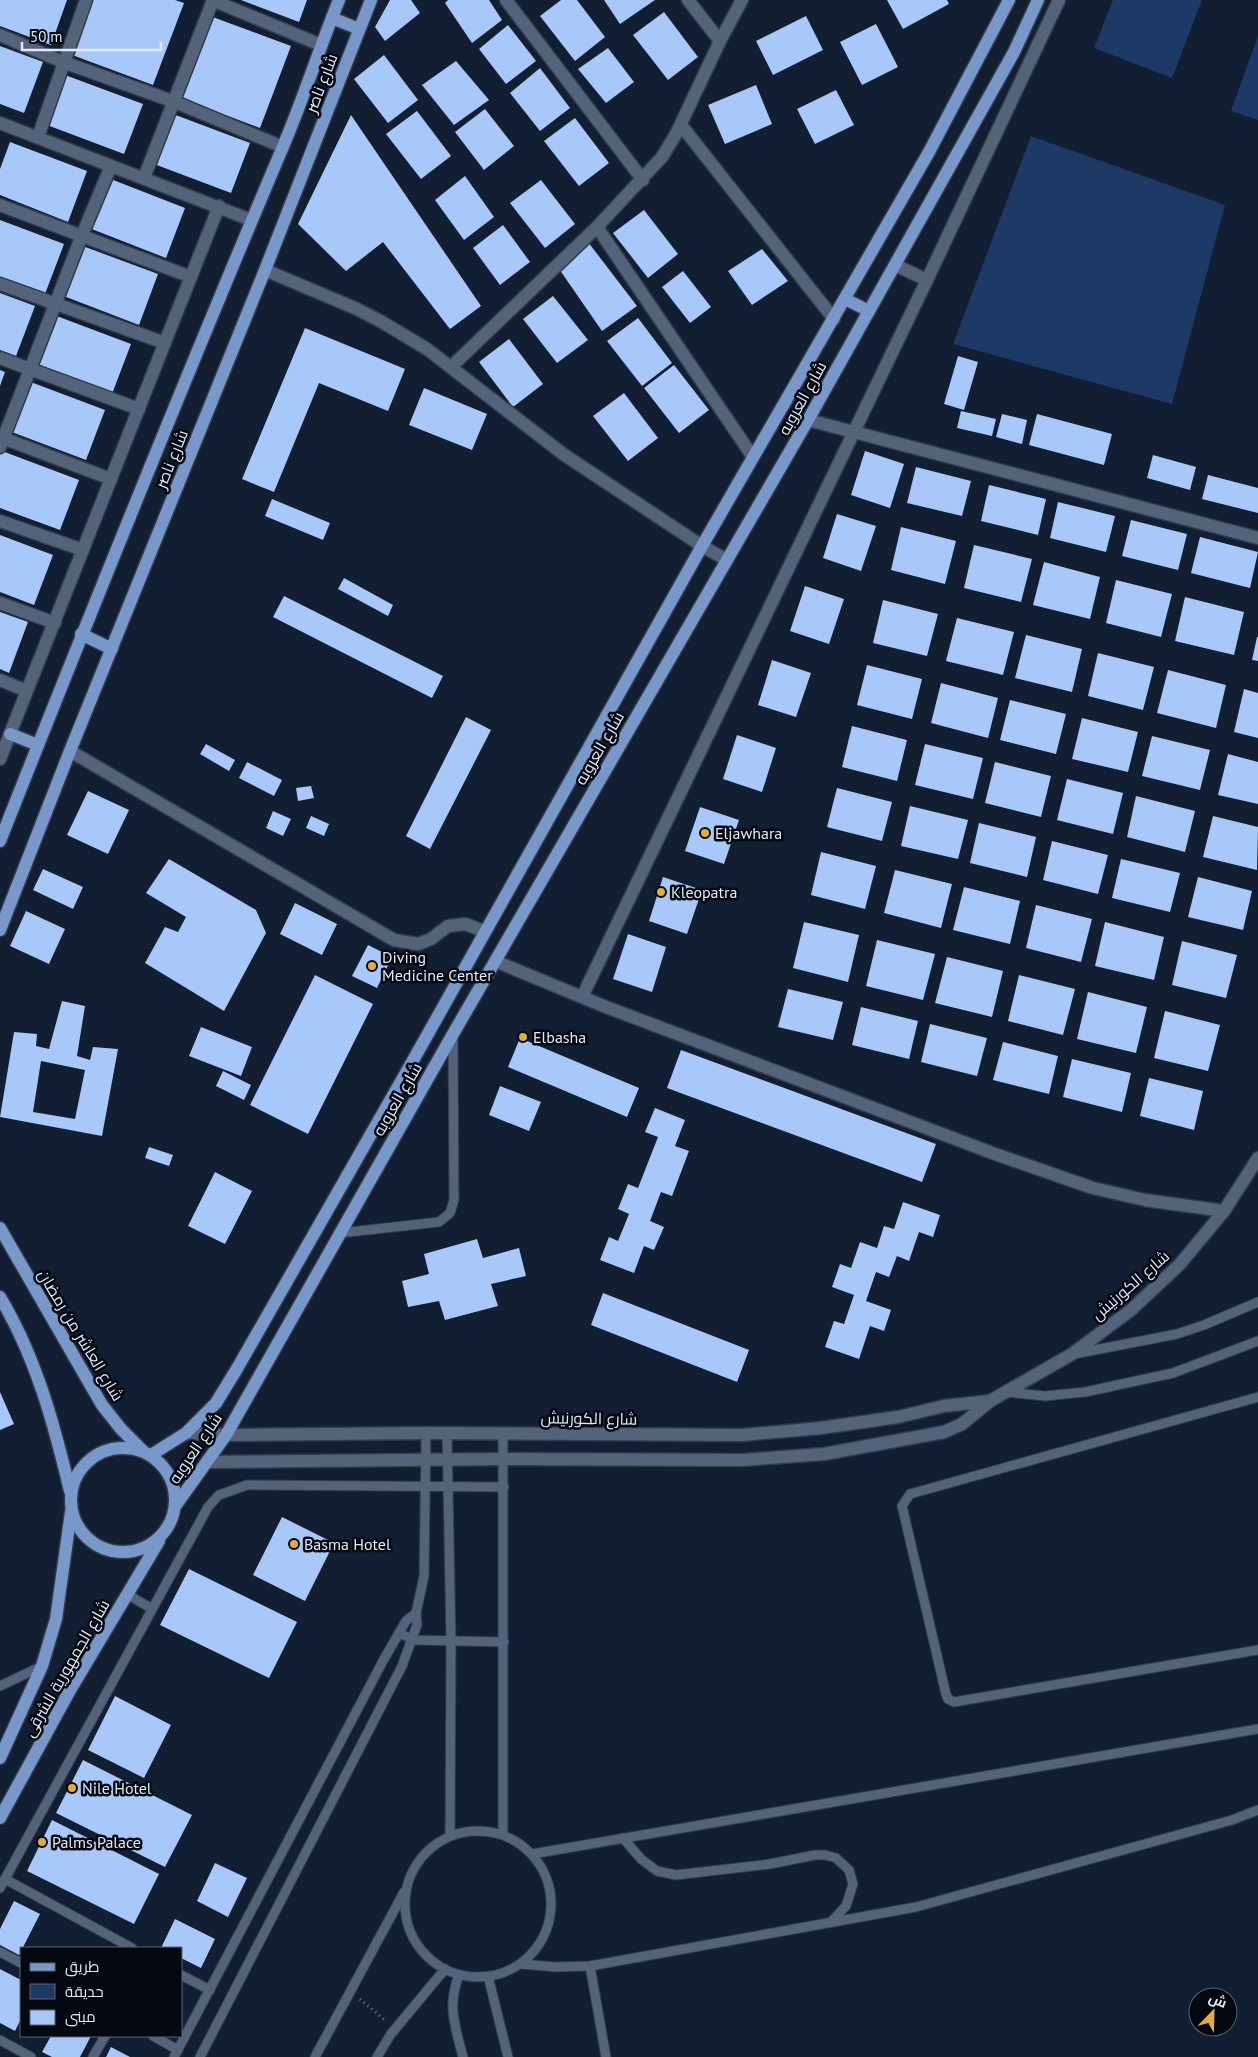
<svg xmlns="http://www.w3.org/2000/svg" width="1258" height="2057" viewBox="0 0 1258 2057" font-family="'PT Sans',Cairo,sans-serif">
<rect width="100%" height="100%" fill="#121e32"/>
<!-- green -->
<g fill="#1d3966">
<polygon points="1113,0 1202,0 1172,78 1094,48"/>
<polygon points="1258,36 1258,120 1231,111"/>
<polygon points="1031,136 1225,205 1172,404 953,344"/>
</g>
<!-- building -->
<g fill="#a8c8f9" fill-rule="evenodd">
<polygon points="0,0 67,0 51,45 0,26"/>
<polygon points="93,0 175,0 184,3 153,85 72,55"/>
<polygon points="241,0 307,0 299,22"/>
<polygon points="390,0 411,0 420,13 385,41 375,27"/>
<polygon points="448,0 489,0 502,20 472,43 445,3"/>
<polygon points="561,0 577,0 605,37 575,61 540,16"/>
<polygon points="604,0 655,0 620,24"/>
<polygon points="887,0 947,0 949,4 903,29"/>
<polygon points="664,12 698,57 668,80 633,35"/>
<polygon points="210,16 291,46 260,128 180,98"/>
<polygon points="806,16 823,50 773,75 756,41"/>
<polygon points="876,24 898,67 862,85 840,42"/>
<polygon points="508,25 536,61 506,84 479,49"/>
<polygon points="0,46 43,62 24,113 0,104"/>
<polygon points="608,48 634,82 606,103 578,69"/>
<polygon points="384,55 418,100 388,123 354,79"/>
<polygon points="456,61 489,100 454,125 422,85"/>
<polygon points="540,68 570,108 540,131 510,93"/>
<polygon points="65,75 143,104 124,154 47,125"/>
<polygon points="756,85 772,124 725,144 708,105"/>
<polygon points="836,90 854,125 815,144 797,109"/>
<polygon points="485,109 514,146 484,170 455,132"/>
<polygon points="417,111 451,156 421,179 386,134"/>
<polygon points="173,114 250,143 231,193 154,164"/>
<polygon points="351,115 481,306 450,329 383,242 346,271 298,224"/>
<polygon points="575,118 609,163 579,186 544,141"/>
<polygon points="10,142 87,171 68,222 0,195 0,169"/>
<polygon points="465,176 494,217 464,240 435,200"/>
<polygon points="108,178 185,208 166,258 89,228"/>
<polygon points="541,180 575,224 545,248 510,203"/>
<polygon points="644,210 678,254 648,278 613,233"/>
<polygon points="0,220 64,244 45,294 0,277"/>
<polygon points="503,225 530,262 500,285 473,248"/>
<polygon points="588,242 637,306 602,331 557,266"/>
<polygon points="80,245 158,274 139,325 61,295"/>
<polygon points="762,249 788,281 752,305 728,271"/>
<polygon points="683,271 711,307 690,323 662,287"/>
<polygon points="0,293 35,306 16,356 0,350"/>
<polygon points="553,296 588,340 557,363 523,319"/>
<polygon points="54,315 131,344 112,394 35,365"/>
<polygon points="638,318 672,363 642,386 607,341"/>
<polygon points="305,328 405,369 388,411 319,383 274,492 242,479"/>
<polygon points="509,339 543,384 513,407 479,362"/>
<polygon points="958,356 978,362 964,410 944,404"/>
<polygon points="674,365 709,410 679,433 644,388"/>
<polygon points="0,370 5,372 0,386"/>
<polygon points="28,381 105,410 86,460 9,431"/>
<polygon points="424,388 487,414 472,450 409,425"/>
<polygon points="624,393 658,438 628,461 593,416"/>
<polygon points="961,411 996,419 992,436 957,428"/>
<polygon points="1002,414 1027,420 1022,444 996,437"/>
<polygon points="1037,414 1112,434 1104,465 1029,445"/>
<polygon points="2,451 79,480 60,530 0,508 0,455"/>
<polygon points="865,451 904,464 890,508 851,495"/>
<polygon points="1153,455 1196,467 1190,490 1147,478"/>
<polygon points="916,467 971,481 962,516 907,503"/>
<polygon points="1208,475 1258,488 1258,513 1202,499"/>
<polygon points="989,485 1046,499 1038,535 981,521"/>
<polygon points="272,499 330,523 323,540 265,516"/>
<polygon points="1058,502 1115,516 1106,552 1050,538"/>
<polygon points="837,514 876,526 861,571 823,558"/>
<polygon points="1131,520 1187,534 1178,570 1122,556"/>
<polygon points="901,527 956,541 945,584 891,570"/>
<polygon points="0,535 53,555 34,605 0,592"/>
<polygon points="1200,537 1258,552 1250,588 1191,573"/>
<polygon points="974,545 1032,559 1021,602 964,588"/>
<polygon points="1044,562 1100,577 1090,619 1033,605"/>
<polygon points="344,578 393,605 388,616 338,589"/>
<polygon points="1116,580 1172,594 1161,637 1106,623"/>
<polygon points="805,586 844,599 829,644 790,631"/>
<polygon points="284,596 443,676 432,698 273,617"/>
<polygon points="1185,597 1244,612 1234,655 1175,641"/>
<polygon points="883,600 938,614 927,656 873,643"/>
<polygon points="0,612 28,622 9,673 0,669"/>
<polygon points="957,618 1014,632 1003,675 946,661"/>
<polygon points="1026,635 1082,649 1072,692 1015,678"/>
<polygon points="1257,637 1258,637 1258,661 1252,660"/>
<polygon points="1098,653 1154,667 1143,710 1088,696"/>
<polygon points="772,660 811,673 796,717 758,705"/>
<polygon points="867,665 922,679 912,719 857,705"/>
<polygon points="1168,670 1226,685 1216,728 1157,713"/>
<polygon points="941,683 998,698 988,738 931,723"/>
<polygon points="1244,689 1258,693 1258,738 1234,732"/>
<polygon points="1010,700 1066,714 1056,754 1000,740"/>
<polygon points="466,717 491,730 430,849 406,836"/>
<polygon points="1082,718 1138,732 1128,772 1072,759"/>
<polygon points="852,726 907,740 897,781 842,767"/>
<polygon points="737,735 776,748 762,792 723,779"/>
<polygon points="1152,736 1210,750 1200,790 1142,776"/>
<polygon points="206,744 235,760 229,771 200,754"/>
<polygon points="925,744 983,758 973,799 915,785"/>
<polygon points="1228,754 1258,762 1258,804 1218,795"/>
<polygon points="247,762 282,780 274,796 239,778"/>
<polygon points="995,762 1051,776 1041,817 985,803"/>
<polygon points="1067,779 1123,793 1113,834 1057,820"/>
<polygon points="311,786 314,798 298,801 296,788"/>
<polygon points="837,788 892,802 882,841 827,827"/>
<polygon points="88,791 129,810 108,854 67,835"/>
<polygon points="1136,796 1195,811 1185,852 1127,837"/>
<polygon points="910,806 968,820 958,859 901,846"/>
<polygon points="700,807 739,820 724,864 685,851"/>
<polygon points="273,811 291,819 283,836 266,828"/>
<polygon points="311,816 329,824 324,836 306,828"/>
<polygon points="1213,816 1258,827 1257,870 1203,857"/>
<polygon points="979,823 1036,837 1027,877 970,863"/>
<polygon points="1052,841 1108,855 1098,894 1043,880"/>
<polygon points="821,852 876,866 865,909 811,895"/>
<polygon points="169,859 256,910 266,933 224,1011 145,963 165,927 178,932 186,917 146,893"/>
<polygon points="1121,859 1180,873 1170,912 1112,898"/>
<polygon points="43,869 83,887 73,909 33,890"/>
<polygon points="895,870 952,884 941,928 884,913"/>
<polygon points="663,877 702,890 687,934 649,921"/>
<polygon points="1198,877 1252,891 1243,930 1188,917"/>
<polygon points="964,887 1020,901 1010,944 953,930"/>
<polygon points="295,903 337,924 322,955 280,934"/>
<polygon points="1036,905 1092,919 1081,962 1026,948"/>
<polygon points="26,911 65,929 49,964 10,946"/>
<polygon points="804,922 859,935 848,982 793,968"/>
<polygon points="1105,922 1164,937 1154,980 1095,966"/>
<polygon points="628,934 666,947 652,992 613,979"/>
<polygon points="877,940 935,954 923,1000 866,986"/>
<polygon points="1182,941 1237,955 1226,998 1172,985"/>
<polygon points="368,945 392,957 377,988 352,976"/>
<polygon points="947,957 1003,971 992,1017 935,1003"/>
<polygon points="315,975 373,1004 308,1134 250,1105"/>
<polygon points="1019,975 1075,989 1063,1035 1008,1021"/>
<polygon points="788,989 843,1002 833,1040 778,1027"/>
<polygon points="1088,992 1147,1007 1136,1053 1077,1039"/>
<path d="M62,1001L85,1006L77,1056L90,1060L93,1047L118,1049L102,1136L0,1117L14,1032L37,1034L36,1046L49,1049ZM41,1061L85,1070L75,1119L33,1112Z"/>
<polygon points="861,1007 918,1021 909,1059 852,1045"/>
<polygon points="1165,1011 1220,1025 1208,1071 1154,1058"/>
<polygon points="930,1024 987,1038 977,1076 921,1062"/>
<polygon points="201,1027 252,1047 241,1076 189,1056"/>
<polygon points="520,1038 639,1088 627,1117 508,1067"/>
<polygon points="1003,1042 1058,1056 1049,1094 993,1080"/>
<polygon points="681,1050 936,1144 922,1182 667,1088"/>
<polygon points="1072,1059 1131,1073 1122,1112 1063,1097"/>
<polygon points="223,1071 251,1085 244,1100 216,1086"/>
<polygon points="1149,1078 1203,1091 1194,1130 1140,1116"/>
<polygon points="500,1086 541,1102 529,1131 489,1115"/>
<polygon points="655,1108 685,1120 675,1146 689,1151 672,1196 661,1192 650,1221 664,1227 654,1250 644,1246 634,1273 600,1260 609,1237 618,1241 629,1214 618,1209 628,1184 638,1188 658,1137 645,1132"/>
<polygon points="149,1147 173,1155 169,1166 145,1158"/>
<polygon points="215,1172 252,1191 225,1244 188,1226"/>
<polygon points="903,1202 940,1215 933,1237 919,1232 909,1261 897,1256 889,1277 876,1272 866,1301 891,1310 884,1331 870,1326 859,1359 825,1347 834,1321 844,1324 854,1295 832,1287 840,1264 851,1268 860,1242 877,1248 884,1226 894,1229"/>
<polygon points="477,1239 483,1258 519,1248 526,1276 491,1284 498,1306 445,1320 439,1301 408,1307 402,1281 429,1274 424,1254"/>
<polygon points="603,1293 749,1350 737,1382 591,1325"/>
<polygon points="0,1392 14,1424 0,1430"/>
<polygon points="282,1517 334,1543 305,1601 253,1575"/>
<polygon points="189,1569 297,1622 269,1678 160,1625"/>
<polygon points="115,1696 171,1725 144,1778 88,1750"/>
<polygon points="83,1760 192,1815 165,1867 56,1813"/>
<polygon points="52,1820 159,1874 134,1924 27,1871"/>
<polygon points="215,1863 247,1878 228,1917 197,1901"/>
<polygon points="14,1901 40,1914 19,1955 0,1945 0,1929"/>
<polygon points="175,1919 215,1939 201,1968 181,1958 181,1948 161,1948"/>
<polygon points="0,1969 21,1980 21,2019 15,2031 0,2023"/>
<polygon points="51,2036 91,2036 80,2057 52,2057 42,2052"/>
<polygon points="111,2047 130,2057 106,2057"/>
</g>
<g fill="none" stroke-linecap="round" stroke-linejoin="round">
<defs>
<g id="service">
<polyline points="340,1233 439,1222 450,1213 454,1200 453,1036"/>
<polyline points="1074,1354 1177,1334 1204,1325 1258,1302"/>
<polyline points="1006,1392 1045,1396 1085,1392 1173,1373 1258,1341"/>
<polyline points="1258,1397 910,1494 902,1506 946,1694 948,1699 954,1702 1258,1650"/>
<polyline points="447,1434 451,1642 450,1835"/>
<polyline points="127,1594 152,1609"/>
<polyline points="399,1633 414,1640 504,1642"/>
<polyline points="0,1686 42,1666"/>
<circle cx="478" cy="1904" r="73"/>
<polyline points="503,1834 503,1434"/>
<polyline points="623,1838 641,1859 657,1871 676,1875 770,1864 815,1855 825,1855 836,1858 849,1870 853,1884 846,1906 831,1922"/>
<polyline points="532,1854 1258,1729"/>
<polyline points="5,1879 132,1948"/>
<polyline points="0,1888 208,1507 219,1495 247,1485 504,1487"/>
<polyline points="0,1952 21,1963"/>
<polyline points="521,1964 556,1967 590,1966 916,1907 1232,1820 1258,1810"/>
<polyline points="590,1966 606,2057"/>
<polyline points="181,1975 210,1990"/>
<path d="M459,1975C447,2006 455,2026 463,2057"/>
<polyline points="488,1976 508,2057"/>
<polyline points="153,2036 178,2050"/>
<polyline points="0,2040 31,2057"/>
<polyline points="93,2057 105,2036"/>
<polyline points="174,2057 384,1659 406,1621 416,1613"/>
<polyline points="200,2057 402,1666 417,1625 416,1613 424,1576 426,1433"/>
<polyline points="315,2057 404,1892"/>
<polyline points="377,2057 391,2034 445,1969"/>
</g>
<g id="minor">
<polyline points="212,0 321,45"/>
<polyline points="506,0 643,180"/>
<polyline points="688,0 720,41"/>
<polyline points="0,35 63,62 175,102 283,147"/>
<polyline points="0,123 251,220"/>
<polyline points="681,125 834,319"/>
<polyline points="38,137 86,0"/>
<polyline points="144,178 213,0"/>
<polyline points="0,205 191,277"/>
<polyline points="597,227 753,457"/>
<polyline points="895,265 927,280"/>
<polyline points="265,270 357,309 382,322 427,349 563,454 702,546 727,560"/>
<polyline points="0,284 165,343"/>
<polyline points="0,358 139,409"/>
<polyline points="451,367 597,227 662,157 676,134 720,41 742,0"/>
<polyline points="808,420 1258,538"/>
<polyline points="0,437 111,479"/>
<polyline points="0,447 82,235 111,166"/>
<polyline points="0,521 83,550"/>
<polyline points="0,603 55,623"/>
<polyline points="0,680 27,691"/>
<polyline points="70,751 394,940 418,944 431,939 448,926 465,924 484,931"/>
<polyline points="0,759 219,206"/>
<polyline points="495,961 606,1007 995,1154 1093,1188 1145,1200 1224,1211"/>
<polyline points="582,997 927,280 1059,0"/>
<polyline points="186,1433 226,1435 426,1433 742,1435 821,1428 898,1417 944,1406 990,1401"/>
<polyline points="208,1462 504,1459 743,1460 824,1454 944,1432 962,1424 990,1401 1072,1354 1131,1310 1180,1264 1224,1211 1258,1158"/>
</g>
<g id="primary">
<polyline points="332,18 359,29"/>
<polyline points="845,299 869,311"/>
<polyline points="81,634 112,649"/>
<polyline points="10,734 38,745"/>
<path d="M0,841C92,609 185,378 282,149C303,100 319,49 339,0"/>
<polyline points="0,930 70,751 265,270 371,0"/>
<polyline points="0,1228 102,1405 121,1429 143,1451"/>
<path d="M0,1297C36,1357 54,1424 70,1491"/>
<circle cx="123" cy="1500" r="52"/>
<polyline points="151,1455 186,1433 216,1403 238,1367 411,1064 702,546 929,152 1009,0"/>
<polyline points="176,1505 226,1435 453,1034 808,420 1014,52 1038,0"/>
<polyline points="0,1758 42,1666 56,1619 71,1512"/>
<polyline points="0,1818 69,1692 159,1541"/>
</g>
</defs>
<!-- service casing -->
<use href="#service" stroke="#323a4a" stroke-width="11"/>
<!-- minor casing -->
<use href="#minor" stroke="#323a4a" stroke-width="15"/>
<!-- primary casing -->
<use href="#primary" stroke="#323a4a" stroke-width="15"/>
<!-- path -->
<polyline stroke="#717c8d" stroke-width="3" stroke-dasharray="1 4" stroke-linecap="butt" points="360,1999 386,2021"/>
<!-- service -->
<use href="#service" stroke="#53637a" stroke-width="9"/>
<!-- minor -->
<use href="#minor" stroke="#53637a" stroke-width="12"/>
<!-- primary -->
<use href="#primary" stroke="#7898c9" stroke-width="12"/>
</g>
<!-- markers -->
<g fill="#e8ab37" stroke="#040811" stroke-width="2">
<circle cx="705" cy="833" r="5"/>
<circle cx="661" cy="892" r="5"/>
<circle cx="372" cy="966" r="5"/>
<circle cx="523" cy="1037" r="5"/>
<circle cx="294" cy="1544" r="5"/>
<circle cx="72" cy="1788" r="5"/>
<circle cx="42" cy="1842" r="5"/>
</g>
<g text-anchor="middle" stroke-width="5" stroke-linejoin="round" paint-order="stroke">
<!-- street labels -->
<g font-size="16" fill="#e1eaf8" stroke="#040811">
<text transform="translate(321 83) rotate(-69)" y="6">شارع ناصر</text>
<text transform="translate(802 398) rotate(-61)" y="6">شارع العروبه</text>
<text transform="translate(171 459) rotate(-68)" y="6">شارع ناصر</text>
<text transform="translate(599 748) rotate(-60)" y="6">شارع العروبه</text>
<text transform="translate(397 1099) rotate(-60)" y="6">شارع العروبه</text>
<text transform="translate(1130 1285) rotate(-41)" y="6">شارع الكورنيش</text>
<text transform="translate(81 1335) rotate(59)" y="6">شارع العاشر من رمضان</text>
<text transform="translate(589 1418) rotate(1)" y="6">شارع الكورنيش</text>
<text transform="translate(195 1448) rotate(-56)" y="6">شارع العروبه</text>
<text transform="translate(66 1668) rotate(-60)" y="6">شارع الجمهورية الشرقى</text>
</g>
<!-- poi labels -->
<g font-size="16" fill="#e1eaf8" stroke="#040811" text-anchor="start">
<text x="715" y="839">Eljawhara</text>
<text x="671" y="898">Kleopatra</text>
<text x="382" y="963">Diving<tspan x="382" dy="18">Medicine Center</tspan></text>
<text x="533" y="1043">Elbasha</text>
<text x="304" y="1550">Basma Hotel</text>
<text x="82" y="1794">Nile Hotel</text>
<text x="52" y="1848">Palms Palace</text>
</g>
</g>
<!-- legend -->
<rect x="20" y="1947" width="162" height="90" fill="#040811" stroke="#5c626d"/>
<rect x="30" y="1963" width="25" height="8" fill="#7898c9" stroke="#5c626d"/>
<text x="65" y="1972" font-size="15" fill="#e1eaf8">طريق</text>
<rect x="30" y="1984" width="25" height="15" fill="#1d3966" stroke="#5c626d"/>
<text x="65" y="1997" font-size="15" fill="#e1eaf8">حديقة</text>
<rect x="30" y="2010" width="25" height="15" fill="#a8c8f9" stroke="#5c626d"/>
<text x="65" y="2022" font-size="15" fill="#e1eaf8">مبنى</text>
<!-- north arrow -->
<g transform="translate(1213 2012) rotate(23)"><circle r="24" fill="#040811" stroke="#5c626d"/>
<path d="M0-4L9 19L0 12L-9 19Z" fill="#e8ab37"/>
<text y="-8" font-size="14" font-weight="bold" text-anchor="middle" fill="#e1eaf8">ش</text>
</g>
<!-- scale -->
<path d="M22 42v8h139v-8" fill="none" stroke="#e1eaf8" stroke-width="2.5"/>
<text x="30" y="42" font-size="15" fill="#e1eaf8" stroke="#040811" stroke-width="4" paint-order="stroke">50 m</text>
</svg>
